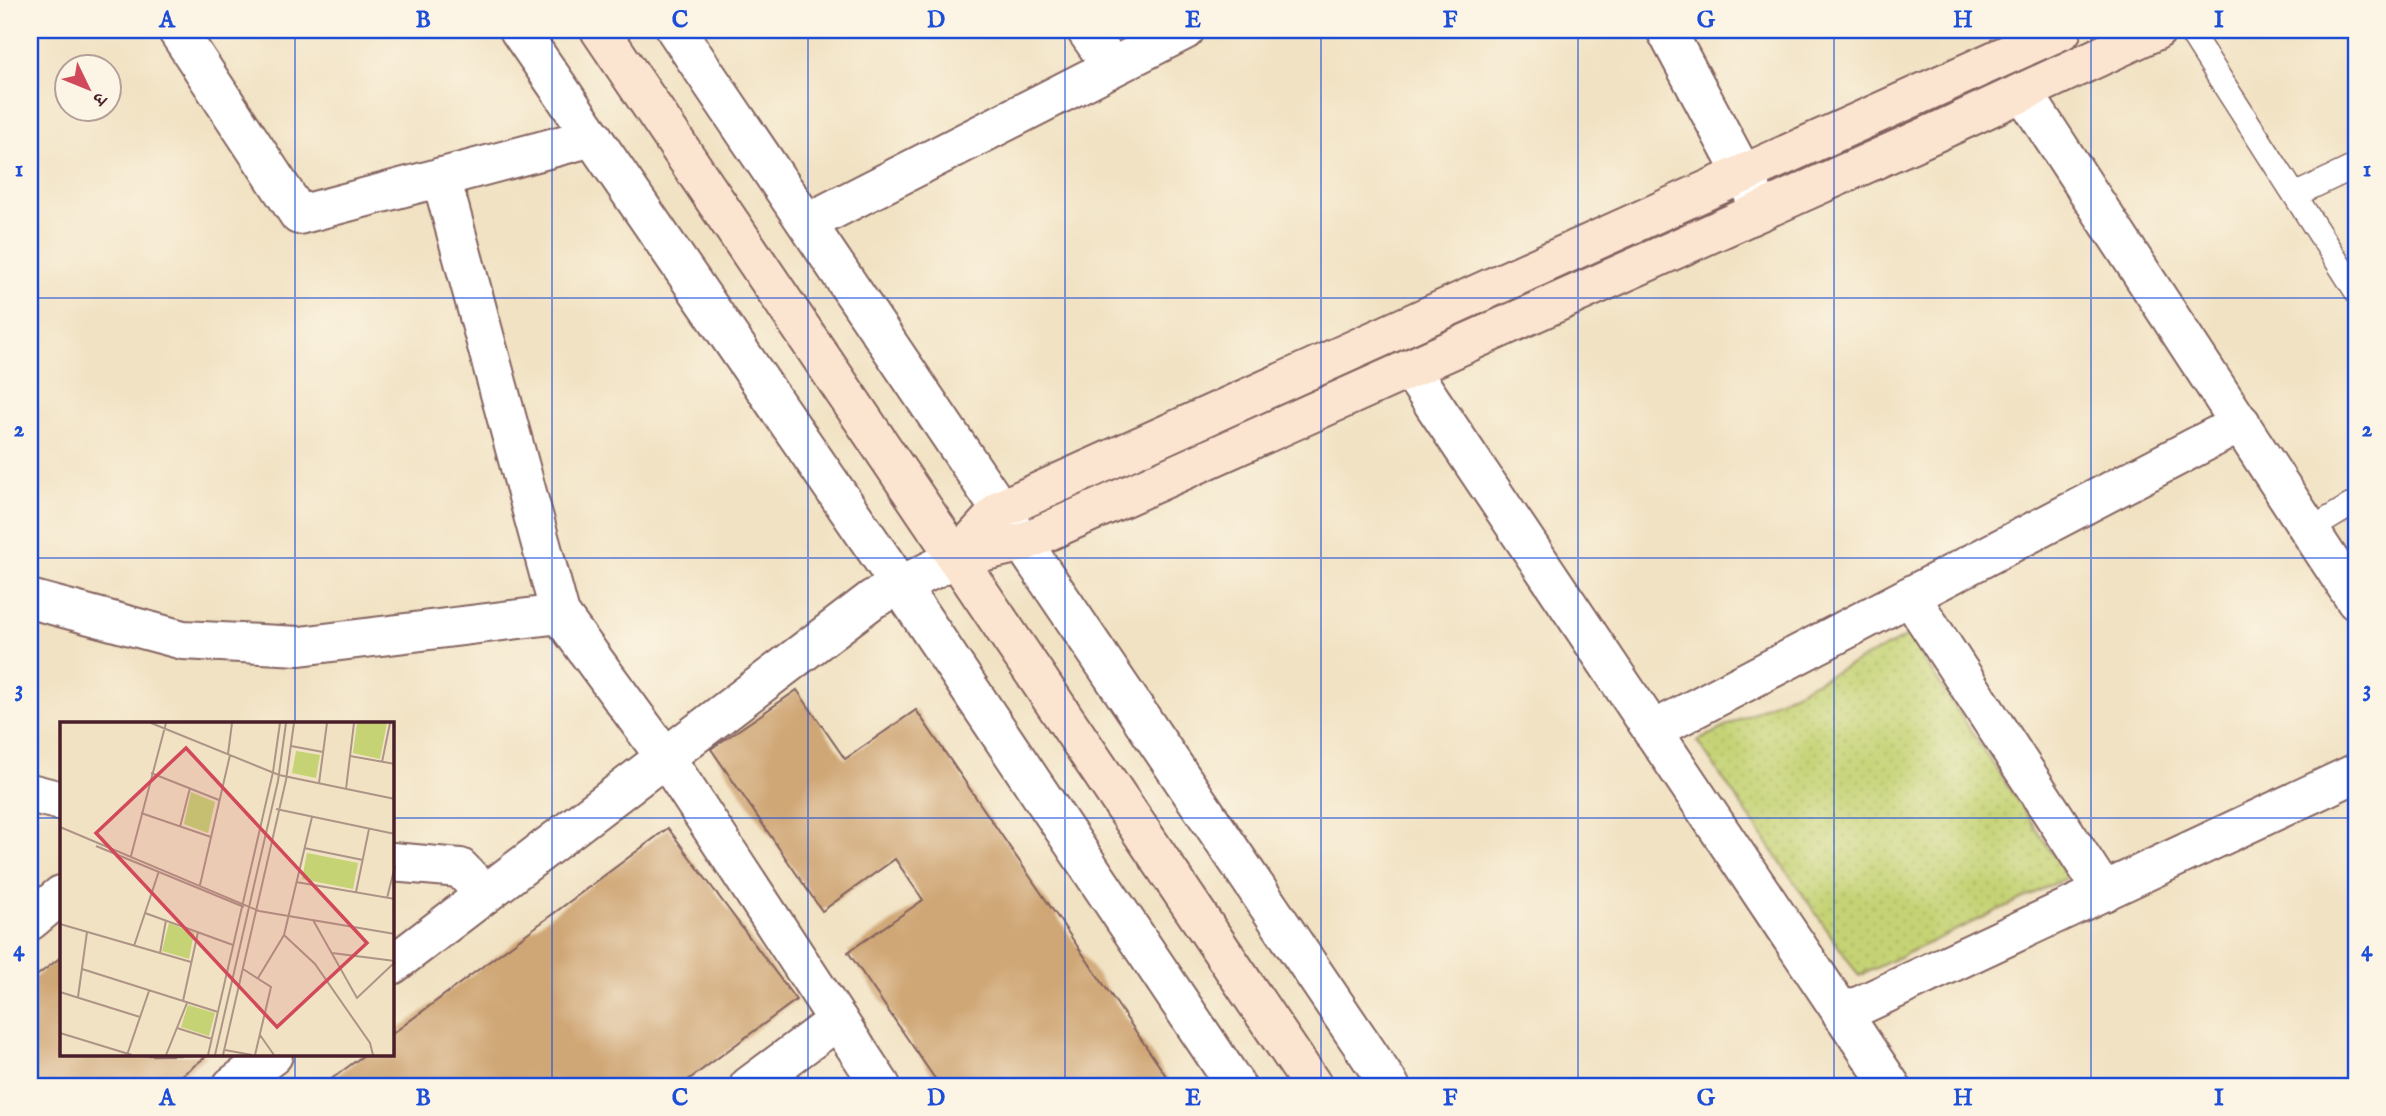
<svg xmlns="http://www.w3.org/2000/svg" width="2386" height="1116" viewBox="0 0 2386 1116" font-family="'IM FELL English','Noto Serif Devanagari',serif">
<defs>
<pattern id="park-dots" width="8" height="8" patternUnits="userSpaceOnUse" patternTransform="scale(1.75)"><rect width="8" height="8" fill="#c5d375"/><path d="M2 2h.1M6 6h.1" fill="none" stroke="#abb565" stroke-width="1.8" stroke-linecap="round"/></pattern>
</defs>
<rect width="100%" height="100%" fill="#fcf5e5"/>
<filter id="ink" filterUnits="userSpaceOnUse"><feTurbulence type="fractalNoise" baseFrequency=".0143" numOctaves="2"/><feDisplacementMap in="SourceGraphic" scale="14" xChannelSelector="R" yChannelSelector="G"/><feConvolveMatrix kernelMatrix="1 2 1 2 8 2 1 2 1" color-interpolation-filters="sRGB"/></filter>
<filter id="wash" filterUnits="userSpaceOnUse"><feTurbulence type="fractalNoise" baseFrequency=".00686" numOctaves="4" result="noise"/><feDisplacementMap in="SourceGraphic" scale="28" xChannelSelector="R" yChannelSelector="G"/><feGaussianBlur stdDeviation="1.57" result="paint"/><feColorMatrix in="noise" values="0 0 0 0 0 0 0 0 0 0 0 0 0 0 0 0 0 1.4 0 .05"/><feComposite in="paint" operator="in"/></filter>
<g filter="url(#wash)">
<rect width="100%" height="100%" fill="#f1e2c3"/>
<!-- park -->
<polygon fill="url(#park-dots)" stroke="#887950" stroke-width="2" points="1908,636 2068,877 1859,976 1697,741"/>
<g id="blocks">
<!-- building -->
<g fill="#cfa675">
<polygon points="797,690 845,759 916,710 1173,1086 940,1086 848,952 923,900 895,859 822,911 711,749"/>
<polygon points="668,828 796,1000 680,1086 322,1086 364,1055 392,1055 392,1034"/>
<polygon points="61,957 61,1055 208,1055 168,1086 30,1086 30,981"/>
</g>
</g>
</g>
<g filter="url(#ink)">
<use href="#blocks" fill-opacity="0" stroke="#846360" stroke-width="2"/>
<g fill="none" stroke-linecap="round" stroke-linejoin="round">
<defs>
<g id="lane">
<polyline points="2189,30 2356,291"/>
<polyline points="2295,195 2356,166"/>
<polyline points="2310,530 2356,502"/>
</g>
<g id="street">
<polyline points="177,30 299,215 593,137"/>
<polyline points="519,30 900,585 1236,1086"/>
<polyline points="676,30 1390,1086"/>
<polyline points="1086,30 1112,67"/>
<polyline points="1666,30 1762,210"/>
<polyline points="2023,92 2356,601"/>
<polyline points="441,177 560,614 665,757 881,1086"/>
<polyline points="807,223 1185,30"/>
<polyline points="1410,369 1891,1086"/>
<polyline points="1910,596 2104,892"/>
<polyline points="30,599 183,640 300,646 560,614"/>
<polyline points="1652,731 2241,423"/>
<polyline points="30,793 61,801"/>
<polyline points="392,862 460,868 485,894"/>
<polyline points="30,921 61,895"/>
<polyline points="392,965 873,599 956,558"/>
<polyline points="1842,1014 2356,773"/>
<polyline points="232,1086 273,1055"/>
<polyline points="749,1086 838,1020"/>
</g>
<g id="secondary">
<polyline points="600,30 1313,1086"/>
<polyline points="956,558 1024,542 1941,130 2157,30"/>
<polyline points="956,558 1001,509 2062,30"/>
</g>
</defs>
<!-- lane casing -->
<use href="#lane" stroke="#846360" stroke-width="26"/>
<!-- street casing -->
<use href="#street" stroke="#846360" stroke-width="42"/>
<!-- secondary casing -->
<use href="#secondary" stroke="#846360" stroke-width="42"/>
<!-- lane -->
<use href="#lane" stroke="#fff" stroke-width="23"/>
<!-- street -->
<use href="#street" stroke="#fff" stroke-width="38"/>
<!-- secondary -->
<use href="#secondary" stroke="#fce5d0" stroke-width="38"/>
</g>
</g>
<!-- grid -->
<path fill="none" stroke="#1d4ed8" stroke-width="2" stroke-opacity="0.55" d="M295,30V724M552,30V1086M808,30V1086M1065,30V1086M1321,30V1086M1578,30V1086M1834,30V1086M2091,30V1086M30,298H2356M30,558H2356M30,818H61M392,818H2356M295,1055V1086"/>
<!-- overview -->
<g transform="translate(60 722)">
<rect width="334" height="334" fill="#f1e2c3"/>
<path d="M297,1H327L320,37L293,31ZM236,29L260,33L256,56L232,51ZM131,70L155,80L148,111L124,102ZM247,131L298,141L293,167L242,157ZM109,201L134,211L129,237L102,229ZM128,283L155,291L149,314L121,305Z" fill="#c5d375"/>
<path fill="none" stroke="#ae9486" stroke-width="2" d="M91,1L219,53L335,77M231,24L263,30M168,32L172,1M290,34L335,42M322,40L330,1M91,51L159,78M259,61L267,1M286,67L294,1M216,87L335,112M81,91L151,115M0,105L199,189L335,212M120,105L130,66M36,124L184,185M244,126L303,138M71,134L106,1M236,160L335,177M140,163L170,33M296,170L309,107M327,176L335,144M85,191L173,223M253,198L297,276L335,240M0,202L131,240M224,213L255,242L310,321L313,333M74,224L99,149M100,231L106,198M272,231L335,239M22,247L158,290M183,247L211,265L195,333M198,256L224,213L252,95M0,270L80,295M18,275L27,210M123,279L138,210M117,306L152,317M0,311L72,333M200,313L214,333M165,328L192,333M67,333L89,269M106,333L127,281M148,333L213,50L220,1M155,333L218,59L226,1M163,333L226,58L234,1"/>
<path fill="#d1495b" fill-opacity="0.15" stroke="#d1495b" stroke-width="3.5" d="M126,26L307,221L217,305L36,111Z"/>
<rect width="334" height="334" fill="none" stroke="#4a1f2b" stroke-width="3.5"/>
</g>
<!-- margin -->
<rect width="2386" height="1116" fill="none" stroke="#fcf5e5" stroke-width="77"/>
<!-- north arrow -->
<g transform="translate(88 88) rotate(133)"><circle r="33" fill="#fcf5e5" stroke="#b59f9b" stroke-width="2"/>
<path d="M0-5L12 26L0 18L-12 26Z" fill="#d1495b"/>
<text y="-10" font-size="19" font-weight="bold" text-anchor="middle" fill="#4a1f2b">उ</text>
</g>
<rect x="38" y="38" width="2310" height="1040" fill="none" stroke="#1d4ed8" stroke-width="2.5"/>
<g font-size="23" text-anchor="middle" font-weight="bold" fill="#1d4ed8">
<text x="167" y="27">A</text>
<text x="423" y="27">B</text>
<text x="680" y="27">C</text>
<text x="936" y="27">D</text>
<text x="1193" y="27">E</text>
<text x="1450" y="27">F</text>
<text x="1706" y="27">G</text>
<text x="1963" y="27">H</text>
<text x="2219" y="27">I</text>
<text x="19" y="176">1</text>
<text x="2367" y="176">1</text>
<text x="19" y="436">2</text>
<text x="2367" y="436">2</text>
<text x="19" y="696">3</text>
<text x="2367" y="696">3</text>
<text x="19" y="956">4</text>
<text x="2367" y="956">4</text>
<text x="167" y="1105">A</text>
<text x="423" y="1105">B</text>
<text x="680" y="1105">C</text>
<text x="936" y="1105">D</text>
<text x="1193" y="1105">E</text>
<text x="1450" y="1105">F</text>
<text x="1706" y="1105">G</text>
<text x="1963" y="1105">H</text>
<text x="2219" y="1105">I</text>
</g>
</svg>
